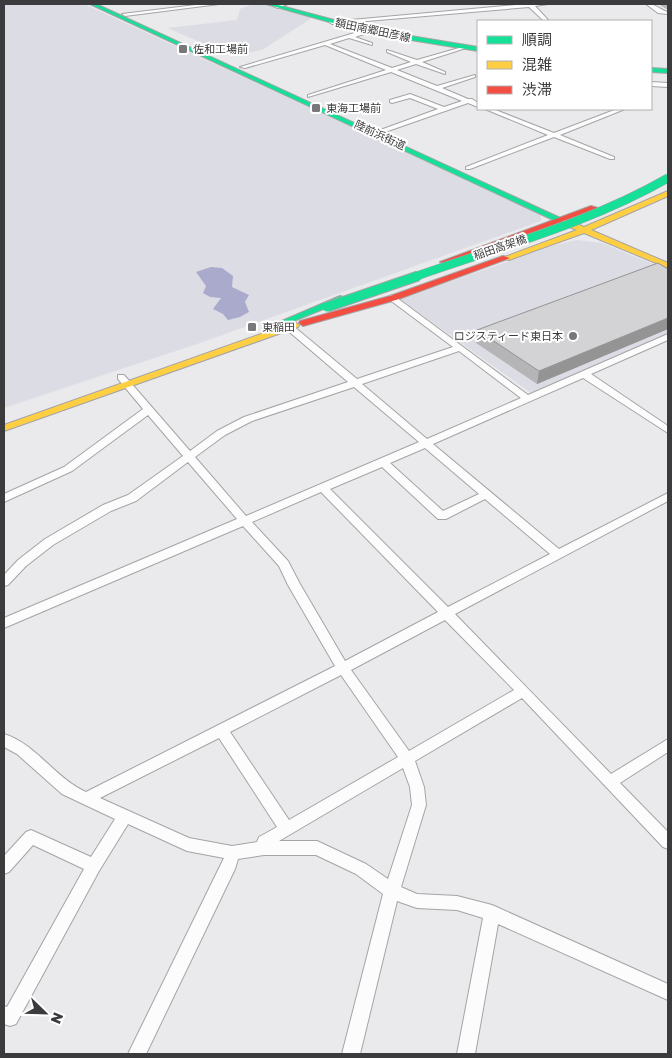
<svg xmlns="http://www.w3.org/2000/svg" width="672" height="1058" viewBox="0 0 672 1058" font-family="'Golos Text','Noto Sans JP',sans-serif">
<rect width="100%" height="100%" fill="#eaeaed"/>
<!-- built -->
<g fill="#dcdce4">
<polygon points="4,4 84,4 541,214 541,221 197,344 4,408"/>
<polygon points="253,4 265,4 312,18 262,50 241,54 226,53 167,28 237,20 240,9"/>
<polygon points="576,240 602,243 668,270 668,334 531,393 400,299 552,246"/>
</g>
<!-- water -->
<polygon fill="#aac" points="211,267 222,268 233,276 232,287 249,295 245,302 249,312 240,317 228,320 223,314 213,309 221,298 210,297 203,293 206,286 196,272"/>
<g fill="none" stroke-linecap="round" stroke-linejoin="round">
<defs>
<g id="street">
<polygon points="204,4 219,4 125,16 122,14"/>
<polygon points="280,4 288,4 277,8 274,6"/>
<polygon points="527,4 548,4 535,6 549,21 544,21 529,7 332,24 329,22"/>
<path d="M646,4C655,3 660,10 668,12V14L658,13Z"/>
<polygon points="368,29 370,32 355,37 372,43 372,45 349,38 330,44 392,68 411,62 387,52 387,50 417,60 466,46 466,48 422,62 445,72 445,74 416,64 397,70 437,86 475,75 475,77 442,88 468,99 472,99 478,103 478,107 468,103 385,132 382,130 383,129 438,109 410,98 392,103 390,102 390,100 410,94 444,107 462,101 391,72 308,97 308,95 386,70 325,45 245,68 240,67"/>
<polygon points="651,82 668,83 668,87 651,86"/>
<polygon points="485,109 493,109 554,133 617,109 625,109 560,135 614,157 614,159 610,159 554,137 470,169 466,169 466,167 548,135"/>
<path d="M393,295L528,395L668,334V340L591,374L668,426V433L583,378L433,444L559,549L668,493V501L455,614L611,774L668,739V752L620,783L668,832V849L663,847L522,698L415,761L424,787L426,805L401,887L417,894L457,896L492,905L668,984V1000L498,924L475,1054H457L483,918L457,910L417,908L397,901L360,1054H342L383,894L356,874L316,855H264L238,859L235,869L146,1054H128L224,858L187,851L128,824L99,871L16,1024L10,1026L4,1024V1006L7,1007L84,869L33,845L9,872L4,874V856L26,832L31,830L91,857L115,819L62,794L17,754L4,747V734C36,744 55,778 86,792L335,666L288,585L279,566L243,526L4,628V618L237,519L188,462L136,501L111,511L53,545L26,566L8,585L4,586V575L18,560L45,539L103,505L128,495L183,456L148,415L72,471L4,502V494L64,467L143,409L118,379V375H124L190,451L217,431L244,417L348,382L286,329V325H292L357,379L453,347L390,300V296ZM459,351L521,398L427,439L362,384ZM354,387L419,442L246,516L195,457L225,435L252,421ZM425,448L479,494L443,511L390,463ZM382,467L438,519H446L485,499L550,554L448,607L330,489ZM321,492L438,612L345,661L300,584L288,561L252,522ZM445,620L514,690L409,751L351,670ZM341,675L398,757L289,820L230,732ZM219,738L277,827L259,837L257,842L232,846L189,838L100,798ZM403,768L410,787L412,805L388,879L366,864L317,841H279Z"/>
</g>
<g id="fast">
<polygon points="90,4 96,4 569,222 562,224"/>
<polygon points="266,4 274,4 368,29 478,47 478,51 368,33"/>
<polygon points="651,68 668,69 668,73 651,72"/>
<polygon points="340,296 343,297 343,301 284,325 278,325 277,323"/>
</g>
<g id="slow">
<polygon points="668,191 668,196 591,230 668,263 668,268 584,233 509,260 502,258 577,230 562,224 562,220 568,220 584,227"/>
<polygon points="295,322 299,325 298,327 4,431 4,425"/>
</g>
<g id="jam">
<polygon points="591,206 598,208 447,264 440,262"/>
<polygon points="503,256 510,258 396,300 303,326 299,323 300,321 390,296"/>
</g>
</defs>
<!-- street casing -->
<use href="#street" stroke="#a4a4a6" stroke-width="2"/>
<!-- fast casing -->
<use href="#fast" stroke="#a4a4a6" stroke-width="2"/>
<!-- slow casing -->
<use href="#slow" stroke="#a4a4a6" stroke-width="2"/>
<!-- jam casing -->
<use href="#jam" stroke="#a4a4a6" stroke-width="2"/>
<!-- street -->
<use href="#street" fill="#fcfcfc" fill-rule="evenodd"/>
<!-- fast -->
<use href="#fast" fill="#16e098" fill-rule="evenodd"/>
<!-- slow -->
<use href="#slow" fill="#ffcf43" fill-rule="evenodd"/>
<!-- jam -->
<use href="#jam" fill="#f24e42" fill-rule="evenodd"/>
<defs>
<path id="fast-bridge-far1" d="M414,277C499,247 590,223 668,178"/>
<polyline id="fast-bridge" points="327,307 418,276"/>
</defs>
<!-- fast-bridge-far1 casing -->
<use href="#fast-bridge-far1" stroke="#a4a4a6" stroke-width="9" stroke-linecap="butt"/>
<!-- fast-bridge casing -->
<use href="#fast-bridge" stroke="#a4a4a6" stroke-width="11" stroke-linecap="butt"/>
<!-- fast-bridge-far1 -->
<use href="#fast-bridge-far1" stroke="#16e098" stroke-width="8"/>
<!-- fast-bridge -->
<use href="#fast-bridge" stroke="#16e098" stroke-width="9"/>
</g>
<!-- wall -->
<g fill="#b5b5b7">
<polygon points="658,4 668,4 668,10"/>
<polygon points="668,269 668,329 537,384 476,343 477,330"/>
</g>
<!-- shaded-wall -->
<polygon fill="#949495" points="668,318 668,329 537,384 539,371"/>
<!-- building -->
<polygon fill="#d3d3d5" stroke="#949495" points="658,263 668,269 668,318 539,371 477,330"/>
<!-- markers -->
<g fill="#78787b" stroke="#fff" stroke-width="2">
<rect x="178" y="44" width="10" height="10" rx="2.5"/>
<rect x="311" y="103" width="10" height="10" rx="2.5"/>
<rect x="247" y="322" width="10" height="10" rx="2.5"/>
<circle cx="573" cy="336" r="5"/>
</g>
<g text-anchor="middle" stroke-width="4" stroke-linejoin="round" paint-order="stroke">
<!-- far-street labels -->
<g font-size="11" fill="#3b3b3d" stroke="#fff">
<text transform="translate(373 30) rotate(12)" y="4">額田南郷田彦線</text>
<text transform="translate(380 135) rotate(25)" y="4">陸前浜街道</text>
<text transform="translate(500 247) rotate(-19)" y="4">稲田高架橋</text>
</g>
<!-- far-poi labels -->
<g font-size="11" fill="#3b3b3d" stroke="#fff" text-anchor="start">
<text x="193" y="53">佐和工場前</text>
<text x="326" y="112">東海工場前</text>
<text x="262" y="331">東稲田</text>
<text x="563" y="340" text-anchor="end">ロジスティード東日本</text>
</g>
</g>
<!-- border -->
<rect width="672" height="1058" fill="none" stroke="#3b3b3d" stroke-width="10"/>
<!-- legend -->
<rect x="477" y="20" width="175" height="90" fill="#ffffff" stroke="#b1b1b1"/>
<rect x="487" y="36" width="25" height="8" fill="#16e098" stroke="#b1b1b1"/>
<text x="522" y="45" font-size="15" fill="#3b3b3d">順調</text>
<rect x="487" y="61" width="25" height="8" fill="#ffcf43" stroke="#b1b1b1"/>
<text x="522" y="70" font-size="15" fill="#3b3b3d">混雑</text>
<rect x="487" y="86" width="25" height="8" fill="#f24e42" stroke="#b1b1b1"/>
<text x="522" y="95" font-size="15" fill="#3b3b3d">渋滞</text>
<!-- north arrow -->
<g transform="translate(45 1013) rotate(113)" stroke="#ffffff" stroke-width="4" paint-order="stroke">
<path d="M0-4L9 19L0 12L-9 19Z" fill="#3b3b3d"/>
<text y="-8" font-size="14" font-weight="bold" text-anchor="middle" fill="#3b3b3d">N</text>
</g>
</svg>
